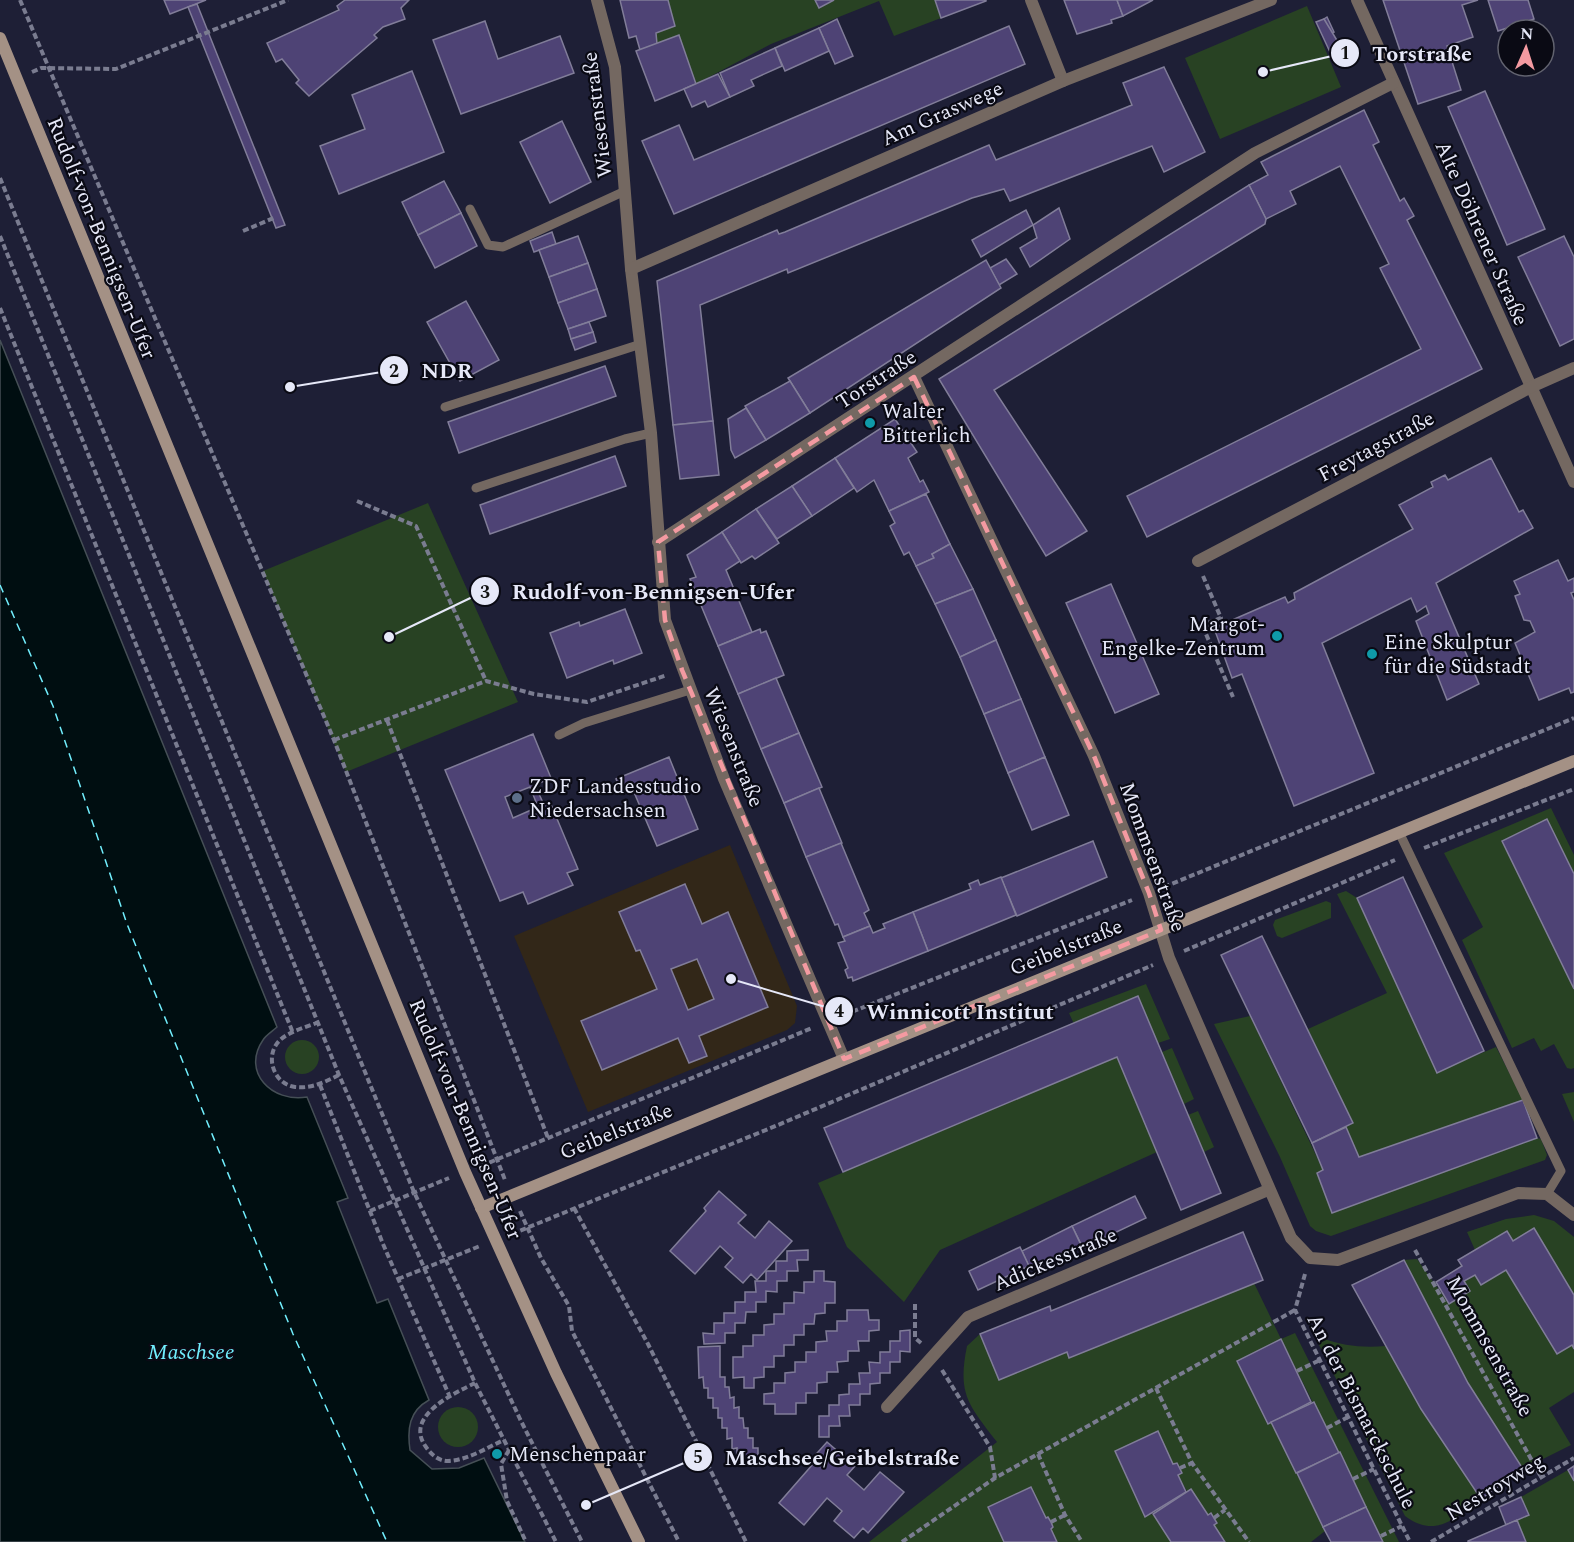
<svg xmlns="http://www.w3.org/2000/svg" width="1574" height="1542" viewBox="0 0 1574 1542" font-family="Spectral,serif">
<rect width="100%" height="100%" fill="#1e1f36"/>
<!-- commercial -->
<polygon fill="#322718" points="730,845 797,1006 795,1023 787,1030 588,1112 514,936"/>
<!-- green -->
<g fill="#284223">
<polygon points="668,0 935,0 941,18 894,36 879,1 771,44 696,84 657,44 656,33 675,26"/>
<polygon points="1307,6 1341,87 1220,139 1185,58"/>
<polygon points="428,503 518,702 346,772 263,571"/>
<polygon points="1551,808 1574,855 1574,874 1547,819 1502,841 1574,989 1574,1068 1571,1069 1567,1068 1554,1044 1541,1051 1534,1038 1512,1048 1462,940 1483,927 1444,853"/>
<polygon points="1346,891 1357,898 1437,1072 1496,1047 1523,1100 1359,1157 1346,1127 1353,1123 1308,1029 1387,993 1337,894"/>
<polygon points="1326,901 1331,903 1331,918 1282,938 1277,936 1273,925 1275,920"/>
<polygon points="1146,984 1170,1039 1158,1043 1138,996 1074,1024 1069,1013"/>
<polygon points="1250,1016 1323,1170 1317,1173 1332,1213 1537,1138 1541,1139 1547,1155 1545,1160 1331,1236 1316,1231 1310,1226 1280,1157 1214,1024"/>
<circle cx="302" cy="1057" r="17"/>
<polygon points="1172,1048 1194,1099 1184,1104 1162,1052"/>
<polygon points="1117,1057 1157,1152 940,1250 904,1302 847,1247 818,1183"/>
<polygon points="1574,1092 1574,1122 1562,1094"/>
<polygon points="1198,1111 1214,1147 1204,1152 1188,1115"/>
<polygon points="1534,1215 1554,1221 1574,1237 1574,1295 1534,1228 1513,1241 1507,1231 1475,1250 1467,1232 1506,1219"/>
<polygon points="1417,1259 1449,1304 1470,1291 1464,1281 1475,1275 1482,1285 1506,1270 1557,1354 1572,1345 1574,1349 1574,1392 1549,1408 1571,1445 1523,1469 1468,1383 1404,1260"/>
<path d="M1254,1283L1281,1339L1295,1333L1399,1542H1383L1281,1339L1237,1361L1267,1423L1271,1422L1325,1531L1311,1542H1225C1210,1519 1190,1500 1178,1475L1182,1473L1177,1463L1173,1464L1158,1431L1115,1451L1145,1516L1153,1514L1171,1542H1057L1051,1529L1053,1527L1048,1517L1046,1518L1031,1487L988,1507L1004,1542H869L997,1442C969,1405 957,1395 967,1346L980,1334L1067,1352L1070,1358Z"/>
<path d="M1322,1338C1344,1346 1362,1348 1386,1346L1481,1499C1455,1518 1436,1539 1405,1516L1316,1339Z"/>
<circle cx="458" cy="1427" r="20"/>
<polygon points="1568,1470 1574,1481 1574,1542 1526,1542 1517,1520 1528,1515 1521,1497"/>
</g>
<!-- water -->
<path fill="#000e11" stroke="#454f56" stroke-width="1.5" d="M0,340L277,1027C273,1031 266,1035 263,1040C241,1072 272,1103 307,1097L348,1198L337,1202L377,1303L388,1299L429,1400C409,1411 407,1429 410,1450L432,1469L459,1468L484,1458L525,1542H0Z"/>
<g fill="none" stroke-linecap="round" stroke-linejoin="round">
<!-- ferry -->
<polyline stroke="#71eefd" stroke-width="1.5" stroke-dasharray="8 6" stroke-linecap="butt" points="0,585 53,706 127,924 293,1334 387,1542"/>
</g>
<!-- building -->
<g fill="#4e4375" stroke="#817d99" stroke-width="1.5" fill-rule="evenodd">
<polygon points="164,0 206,0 170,14"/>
<polygon points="345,0 409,0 401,8 405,19 383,27 374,35 377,38 309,96 296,83 299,80 282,59 276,62 267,43 339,10 337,6"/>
<polygon points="620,0 668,0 675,26 656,33 657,44 640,50 636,36 629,38"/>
<polygon points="815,0 834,0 819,8"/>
<polygon points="935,0 986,0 986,1 941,18"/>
<polygon points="1064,0 1117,0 1123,16 1111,20 1112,23 1077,34"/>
<polygon points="1117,0 1153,0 1123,16"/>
<polygon points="1383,0 1478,0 1462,5 1473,37 1447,46 1461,90 1418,104"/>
<polygon points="1488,0 1528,0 1534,19 1498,31"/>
<polygon points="197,4 285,225 276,228 188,7"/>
<polygon points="1327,17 1334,32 1331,33 1324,19"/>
<polygon points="837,19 853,56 835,64 819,28"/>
<polygon points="1324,19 1341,47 1330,52 1316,22"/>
<polygon points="485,21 498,59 560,36 574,73 461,114 433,40"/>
<polygon points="1009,26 1025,64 674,214 642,141 679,125 694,160"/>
<polygon points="819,28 829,51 785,71 775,48"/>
<polygon points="679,35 696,84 655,101 636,51"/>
<polygon points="775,48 782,66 751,80 754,86 730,97 720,73"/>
<polygon points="1164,67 1205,152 1164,172 1152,146 1010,201 1004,189 972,198 788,273 787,269 700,305 713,421 673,425 657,281 777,230 779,234 785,232 989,145 996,160 1132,105 1123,83"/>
<polygon points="412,71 444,152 339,194 320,146 365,129 352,95"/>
<polygon points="718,74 730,97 708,107 705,101 692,107 684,89"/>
<polygon points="1485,91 1545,229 1507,245 1448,107"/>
<polygon points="1364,110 1379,142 1373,145 1400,201 1404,198 1414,216 1407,220 1482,369 1147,537 1127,496 1421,349 1380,268 1389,264 1340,166 1290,191 1296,204 1266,219 1249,185 1268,175 1261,162"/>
<polygon points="562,121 591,182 550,203 520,142"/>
<polygon points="444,181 461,213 418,235 402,202"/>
<polygon points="1249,185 1266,219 1265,224 994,390 1087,531 1046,556 939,379"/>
<polygon points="1059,208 1070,239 1030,267 1020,248 1037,238 1033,225"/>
<polygon points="1026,210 1033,225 981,257 972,240"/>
<polygon points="461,213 477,246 435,268 418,235"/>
<polygon points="552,232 556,244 534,252 530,241"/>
<polygon points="578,236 588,263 549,277 539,250"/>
<polygon points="1564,236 1574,257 1574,339 1560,346 1518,257"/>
<polygon points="1006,259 1017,274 999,285 990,268"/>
<polygon points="986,260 1001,288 810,413 788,378"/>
<polygon points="588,263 597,289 558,303 549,277"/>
<polygon points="597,289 606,316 568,329 558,303"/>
<polygon points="466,301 499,360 460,381 427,322"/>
<polygon points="589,322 593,332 571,339 568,329"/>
<polygon points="593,332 596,342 575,350 571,339"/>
<polygon points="605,366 616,396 459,453 448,422"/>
<polygon points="790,381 810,413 766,440 745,406"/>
<polygon points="746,408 766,440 735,458 731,450 728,419"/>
<polygon points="895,419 917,452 908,458 920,482 923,480 929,492 889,511 874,480 857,492 835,458"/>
<polygon points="713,421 719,475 680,479 673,425"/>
<polygon points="615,456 626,486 490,534 480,505"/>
<polygon points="835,458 854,488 812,516 792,486"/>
<polygon points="1491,458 1519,512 1523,510 1533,528 1436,583 1479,684 1447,700 1416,621 1429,614 1426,606 1417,612 1411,598 1322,643 1374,773 1294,806 1242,674 1232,678 1214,628 1285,597 1288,603 1295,599 1294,593 1413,529 1399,505 1433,487 1431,482 1445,475 1448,480"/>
<polygon points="792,486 812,516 777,539 756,509"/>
<polygon points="926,494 950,544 932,554 934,558 916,566 909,552 904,555 890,526 895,523 889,511"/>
<polygon points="756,509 779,543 755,559 752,556 741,563 722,532"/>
<polygon points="722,532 740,561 726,570 752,632 718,646 690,579 696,577 687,555"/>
<polygon points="950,544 973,589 935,604 916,566 934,558 932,554"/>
<polygon points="1558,560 1568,581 1574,578 1574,592 1571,593 1574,600 1574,692 1571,693 1569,688 1539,700 1515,643 1535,632 1530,621 1524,620 1515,596 1520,594 1514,581"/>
<polygon points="1111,584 1159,694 1115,713 1066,603"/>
<polygon points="973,589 996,640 960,657 935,604"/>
<polygon points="625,609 642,653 614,664 613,660 567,678 550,633 579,622 580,626"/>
<polygon points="760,629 761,633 766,631 784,675 738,694 718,646"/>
<polygon points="996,640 1021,699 984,714 960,657"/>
<polygon points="776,678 799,733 761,749 738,694"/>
<polygon points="1021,699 1045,757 1008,773 984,714"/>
<polygon points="799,733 822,787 784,803 761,749"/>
<path d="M533,734L551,778L535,785L544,805L550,802L578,869L567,873L573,885L528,904L523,892L500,901L445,770ZM530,787L538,807L513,818L505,797Z"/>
<polygon points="669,757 698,829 657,846 633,790 622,794 616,779"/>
<polygon points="1045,757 1069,815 1032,830 1008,773"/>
<polygon points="819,788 842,843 806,857 784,803"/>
<polygon points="1547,819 1574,874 1574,989 1502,841"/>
<polygon points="1093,841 1107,877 1017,916 1001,878"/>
<polygon points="841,843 869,910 864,913 870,926 843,937 838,924 835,925 806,857"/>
<polygon points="1001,877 1016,915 928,951 913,912 971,889 969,884 978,880 980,885"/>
<polygon points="1403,877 1484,1051 1437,1073 1357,898"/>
<path d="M685,884L702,924L728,912L768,1007L699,1036L707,1056L689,1063L678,1038L602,1070L581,1021L657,989L640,950L636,951L619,912ZM697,959L714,999L688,1010L671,969Z"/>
<polygon points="913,912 928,951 853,981 852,977 848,978 845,970 848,968 838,943 845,941 843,937 870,926 873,933 885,928 883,924"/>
<polygon points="1262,936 1353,1123 1312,1143 1221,955"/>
<polygon points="1138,996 1221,1193 1181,1210 1117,1057 843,1172 824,1128"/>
<polygon points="1523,1100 1537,1138 1332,1213 1317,1173 1323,1170 1312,1143 1346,1127 1359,1157"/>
<polygon points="719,1191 746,1215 738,1223 755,1238 769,1221 792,1241 757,1280 751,1274 743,1283 725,1267 733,1258 720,1246 695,1274 670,1251 706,1211 704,1208"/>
<polygon points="1135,1196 1146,1218 1083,1248 1072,1226"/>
<polygon points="1072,1226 1081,1245 1030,1269 1022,1251"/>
<polygon points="1534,1228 1574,1295 1574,1349 1572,1345 1557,1354 1506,1270 1481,1285 1475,1275 1464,1281 1470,1291 1449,1304 1436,1282 1462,1266 1458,1260 1507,1231 1513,1241"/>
<polygon points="1243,1232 1263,1280 1069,1358 1067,1352 999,1380 980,1334 1050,1306 1051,1311"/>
<polygon points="1020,1247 1029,1266 978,1290 969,1271"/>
<polygon points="808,1250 808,1260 797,1260 798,1271 787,1271 787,1281 777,1281 777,1292 766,1291 766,1302 756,1302 756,1312 746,1312 745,1323 735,1323 735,1333 725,1333 725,1343 704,1344 703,1333 714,1334 714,1323 724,1323 724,1313 735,1313 735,1302 745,1302 745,1292 756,1292 755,1281 766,1281 766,1271 776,1271 776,1261 787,1261 787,1251"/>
<polygon points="1404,1260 1468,1383 1523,1469 1481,1499 1421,1409 1352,1285"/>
<polygon points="814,1271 824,1271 824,1281 835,1282 835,1303 825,1303 825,1313 815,1314 814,1324 804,1324 804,1335 794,1335 794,1345 784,1345 784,1356 774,1356 774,1367 764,1367 764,1377 754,1378 754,1388 744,1388 744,1377 733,1378 733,1357 743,1357 743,1346 753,1346 753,1335 764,1335 764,1325 774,1324 774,1314 784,1314 784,1303 794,1303 794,1292 804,1293 804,1282 814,1282"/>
<polygon points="847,1310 868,1310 869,1320 879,1320 879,1330 869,1331 869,1341 858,1341 859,1351 848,1351 848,1361 837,1362 838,1372 827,1372 827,1382 817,1383 817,1393 806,1393 806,1403 796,1403 796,1414 775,1414 775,1404 764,1404 764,1394 774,1393 774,1383 785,1383 785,1373 795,1372 795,1362 806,1362 806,1352 816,1352 816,1342 827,1341 826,1331 837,1331 837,1321 847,1321"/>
<polygon points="910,1330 910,1352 900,1351 900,1362 890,1362 890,1373 880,1373 880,1383 870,1384 870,1394 860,1394 860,1405 849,1405 850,1416 839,1416 840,1426 829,1426 829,1437 819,1437 819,1416 829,1416 829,1405 839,1405 839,1395 849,1394 849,1384 860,1384 859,1373 870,1373 869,1362 880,1363 880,1352 890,1352 890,1341 900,1341 900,1331"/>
<polygon points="1281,1339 1311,1402 1268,1424 1237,1361"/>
<polygon points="720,1346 720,1377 725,1377 725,1387 729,1387 730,1398 734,1397 734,1408 739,1407 739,1418 743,1418 744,1428 748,1428 748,1438 753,1438 753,1448 758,1448 758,1458 737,1459 737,1448 732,1449 732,1438 727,1439 727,1428 722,1428 722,1418 718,1418 718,1408 713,1408 713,1398 708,1398 708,1388 704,1388 703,1377 699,1378 698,1347"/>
<polygon points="1314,1402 1339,1453 1296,1473 1271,1422"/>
<polygon points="1158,1431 1173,1464 1177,1463 1182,1473 1178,1475 1186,1492 1145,1517 1115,1451"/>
<polygon points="827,1442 855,1466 847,1475 864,1490 880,1472 904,1492 868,1533 863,1528 854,1538 834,1521 842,1511 827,1498 804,1525 779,1503 813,1464 810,1461"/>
<polygon points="1340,1452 1366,1507 1323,1527 1297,1473"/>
<polygon points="1574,1466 1574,1481 1568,1470"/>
<polygon points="1031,1487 1046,1518 1048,1517 1051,1522 1053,1527 1051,1529 1057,1542 1004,1542 988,1507"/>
<polygon points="1191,1489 1208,1515 1211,1513 1217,1523 1214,1525 1225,1542 1171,1542 1153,1514"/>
<polygon points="1521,1497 1529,1515 1506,1525 1499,1507"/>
<polygon points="1366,1507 1383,1542 1331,1542 1323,1527"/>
<polygon points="1517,1520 1526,1542 1468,1542 1468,1541"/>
</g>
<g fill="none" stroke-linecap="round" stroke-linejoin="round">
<!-- path -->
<g stroke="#7a7c90" stroke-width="4" stroke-dasharray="6 3" stroke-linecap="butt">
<polyline points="20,0 334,740 505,1180"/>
<polyline points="32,72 41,68 116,69 288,0"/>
<polyline points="0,178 414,1192 520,1419 582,1542"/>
<polyline points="243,231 276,217"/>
<polyline points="0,236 339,1075 475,1383 556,1542"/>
<polyline points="0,308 293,1033"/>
<polyline points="357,501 416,526 486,681"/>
<polyline points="1203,576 1221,618 1207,623 1206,634 1233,697"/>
<polyline points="387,720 548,1138"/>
<polyline points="334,740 486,681 534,694 587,702 667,675"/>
<polyline points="1424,848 1574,789"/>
<polyline points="1164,887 1574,718"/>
<polyline points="1184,951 1395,860"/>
<polyline points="844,1015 1132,900"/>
<path d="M319,1022C307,1027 290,1031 280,1040C264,1055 273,1084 295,1087C311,1089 325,1082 339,1075"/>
<polyline points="320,1085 383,1244 449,1395"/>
<polyline points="481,1166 812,1028"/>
<polyline points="574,1208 648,1344 746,1542"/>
<polyline points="370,1211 449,1178"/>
<polyline points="520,1211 541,1258 569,1306 572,1331 679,1542"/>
<polyline points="512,1234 778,1125 1153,965"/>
<polyline points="1415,1250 1541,1477"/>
<polyline points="1305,1274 1295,1310 1410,1542"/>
<polyline points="398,1279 480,1246"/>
<polyline points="915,1304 915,1338 921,1343"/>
<polyline points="942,1370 990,1447 995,1478"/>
<polyline points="1297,1371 1320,1360"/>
<path d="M475,1383C455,1393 403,1416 426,1447C431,1454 438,1461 448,1461C468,1460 486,1448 504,1440"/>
<polyline points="1156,1388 1192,1463 1249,1542"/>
<polyline points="1327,1428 1348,1417"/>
<polyline points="509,1450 501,1464 507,1501 526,1542"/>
<polyline points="1038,1454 1065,1515 1082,1542"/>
<polyline points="1180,1468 1192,1463"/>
<polyline points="1353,1479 1374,1469"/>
<polyline points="1214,1518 1225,1510"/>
<polyline points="1051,1522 1065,1515"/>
<polyline points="1381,1536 1402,1526"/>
<polyline points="902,1542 995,1478 1295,1310"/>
<polyline points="1431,1542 1574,1458"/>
</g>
<!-- lane -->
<g stroke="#746861" stroke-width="9">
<polyline points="470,209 488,245 503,247 625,191"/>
<polyline points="445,407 641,344"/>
<polyline points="476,488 625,439 651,433"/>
<polyline points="559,735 584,723 690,690"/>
<polyline points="1399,832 1561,1171 1547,1194"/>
</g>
<!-- street -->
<g stroke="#746861" stroke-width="12">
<polyline points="597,0 615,67 631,269 651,433 665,620 724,779 844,1059"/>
<polyline points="1031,0 1063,81"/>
<polyline points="1357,0 1574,482"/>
<polyline points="631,269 1063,81 1271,0"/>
<polyline points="914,377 1094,756 1149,893 1169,958 1291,1238 1310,1258 1338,1260 1518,1193 1547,1194 1574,1215"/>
<polyline points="658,542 1255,153 1393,83"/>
<polyline points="1198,561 1531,387 1574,368"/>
<polyline points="887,1407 968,1317 1268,1190"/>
</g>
<!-- secondary -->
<g stroke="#a49185" stroke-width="12">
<polyline points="0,38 465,1172 556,1373 639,1542"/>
<polyline points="481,1208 1574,761"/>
</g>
</g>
<!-- marked area -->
<path fill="none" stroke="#f49aa1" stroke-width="4.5" stroke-dasharray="12 8" stroke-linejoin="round" d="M914,377L1094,756L1149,893L1161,930L844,1059L682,670L665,620L658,542Z"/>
<!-- markers -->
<g fill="#0f9aa8" stroke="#0a0a14" stroke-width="2">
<circle cx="870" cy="423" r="6"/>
<circle cx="1277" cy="636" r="6"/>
<circle cx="1372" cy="654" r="6"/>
<circle cx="497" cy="1454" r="6"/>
</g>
<circle fill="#5c6f8a" stroke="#0a0a14" stroke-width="2" cx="517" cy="798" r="6"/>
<g text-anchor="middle" stroke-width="4.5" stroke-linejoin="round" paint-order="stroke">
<!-- street labels -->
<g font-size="21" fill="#e6e8f8" stroke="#0a0a14">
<text transform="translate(942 113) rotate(-24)" y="7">Am Graswege</text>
<text transform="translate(597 115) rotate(-97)" y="7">Wiesenstraße</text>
<text transform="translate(1482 233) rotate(66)" y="7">Alte Döhrener Straße</text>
<text transform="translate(102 238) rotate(68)" y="7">Rudolf-von-Bennigsen-Ufer</text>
<text transform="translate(876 379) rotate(-33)" y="7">Torstraße</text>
<text transform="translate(1376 446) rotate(-28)" y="7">Freytagstraße</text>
<text transform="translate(734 747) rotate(68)" y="7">Wiesenstraße</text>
<text transform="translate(1153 857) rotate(70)" y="7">Mommsenstraße</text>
<text transform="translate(1066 947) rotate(-22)" y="7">Geibelstraße</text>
<text transform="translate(466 1119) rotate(67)" y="7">Rudolf-von-Bennigsen-Ufer</text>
<text transform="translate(616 1131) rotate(-22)" y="7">Geibelstraße</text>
<text transform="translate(1055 1259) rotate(-23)" y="7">Adickesstraße</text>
<text transform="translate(1490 1346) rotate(61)" y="7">Mommsenstraße</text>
<text transform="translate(1362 1411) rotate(63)" y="7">An der Bismarckschule</text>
<text transform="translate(1495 1487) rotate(-31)" y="7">Nestroyweg</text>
</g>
<!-- poi labels -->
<g font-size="21" fill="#e6e8f8" stroke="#0a0a14" text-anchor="start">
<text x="882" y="418">Walter<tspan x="882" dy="24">Bitterlich</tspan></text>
<text x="1265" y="631" text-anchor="end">Margot-<tspan x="1265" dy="24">Engelke-Zentrum</tspan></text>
<text x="1384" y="649">Eine Skulptur<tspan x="1384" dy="24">für die Südstadt</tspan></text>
<text x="529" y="793">ZDF Landesstudio<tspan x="529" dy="24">Niedersachsen</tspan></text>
<text x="509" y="1461">Menschenpaar</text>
</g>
<!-- water labels -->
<g font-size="22" font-style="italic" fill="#71eefd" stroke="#0a0a14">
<text x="191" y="1359">Maschsee</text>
</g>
</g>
<!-- callouts -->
<path fill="none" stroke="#e6e8f8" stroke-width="2" d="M1263 72L1345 53M290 387L394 370M389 637L485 591M731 979L839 1011M586 1505L698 1457"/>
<g fill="#e6e8f8" stroke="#0a0a14" stroke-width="2">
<circle cx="1263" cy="72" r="6"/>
<circle cx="290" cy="387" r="6"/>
<circle cx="389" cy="637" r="6"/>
<circle cx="731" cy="979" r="6"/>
<circle cx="586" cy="1505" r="6"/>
<circle cx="1345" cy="53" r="15"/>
<circle cx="394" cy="370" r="15"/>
<circle cx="485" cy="591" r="15"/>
<circle cx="839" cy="1011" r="15"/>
<circle cx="698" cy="1457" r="15"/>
</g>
<g font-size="18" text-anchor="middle" font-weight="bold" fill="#111">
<text x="1345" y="59">1</text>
<text x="394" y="377">2</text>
<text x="485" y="598">3</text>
<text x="839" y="1017">4</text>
<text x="698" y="1463">5</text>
</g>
<g font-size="22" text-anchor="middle" font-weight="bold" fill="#e6e8f8" stroke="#0a0a14" stroke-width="4.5" stroke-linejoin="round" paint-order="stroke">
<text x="1422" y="61">Torstraße</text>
<text x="447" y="378">NDR</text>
<text x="653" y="599">Rudolf-von-Bennigsen-Ufer</text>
<text x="960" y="1019">Winnicott Institut</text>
<text x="842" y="1465">Maschsee/Geibelstraße</text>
</g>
<!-- north arrow -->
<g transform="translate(1526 48) rotate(3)"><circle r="28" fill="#0a0a14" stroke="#62636f" stroke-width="1.5"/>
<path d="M0-4.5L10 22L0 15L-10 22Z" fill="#f49aa1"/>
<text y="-9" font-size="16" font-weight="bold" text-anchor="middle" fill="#e6e8f8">N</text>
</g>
</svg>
